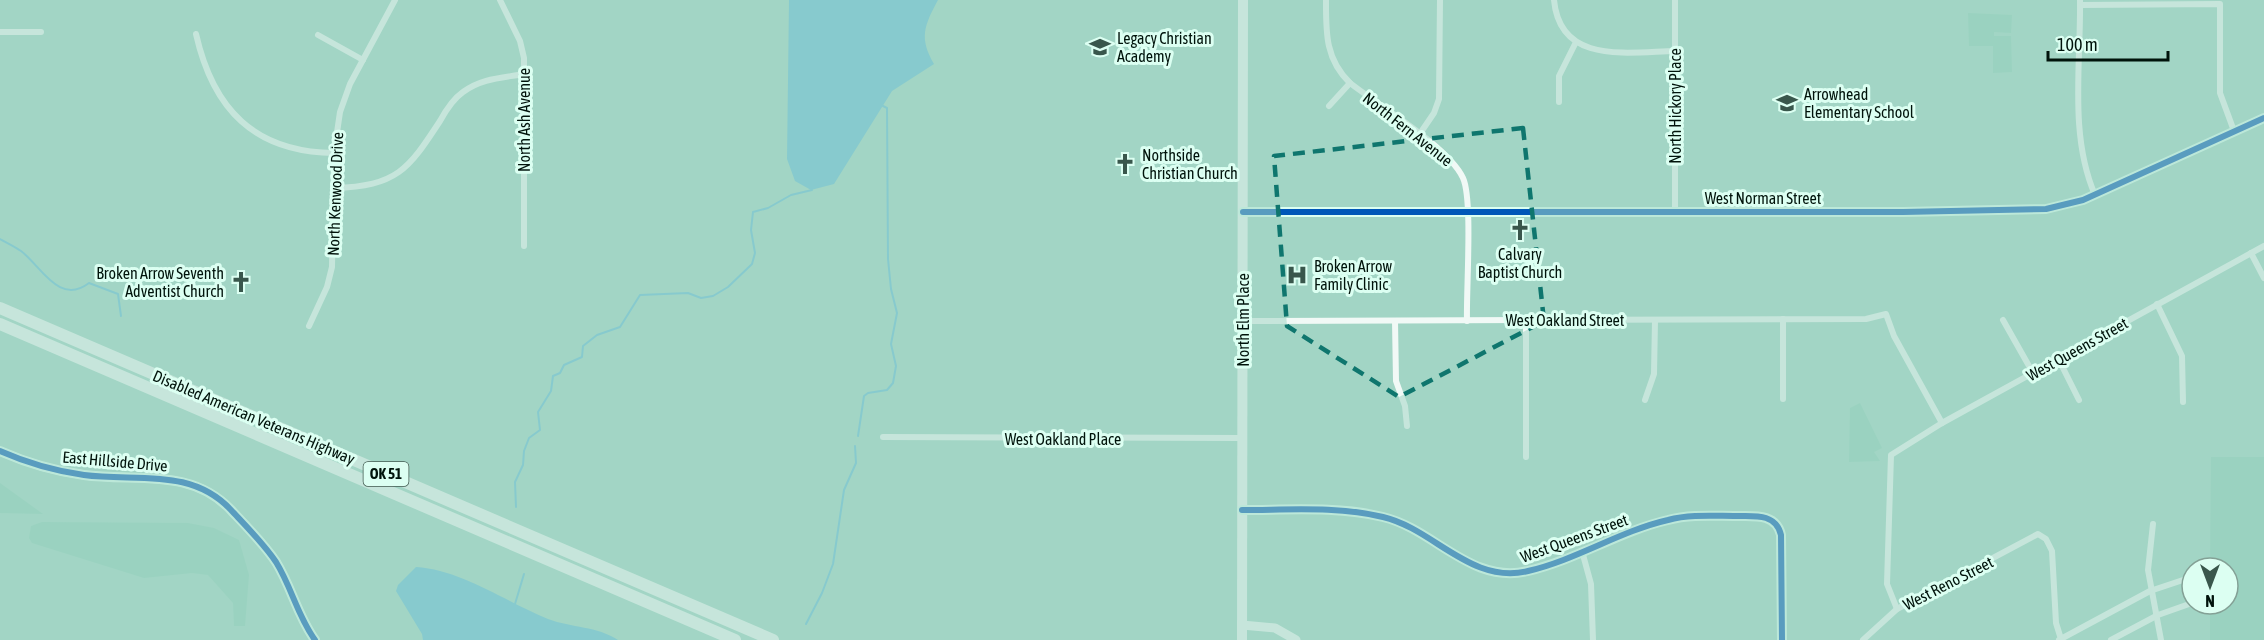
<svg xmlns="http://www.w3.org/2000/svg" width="2264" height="640" viewBox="0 0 2264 640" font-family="'Asap Condensed',sans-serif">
<rect width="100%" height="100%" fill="#a2d5c5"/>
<!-- green -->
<g fill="#91cfbb">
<polygon points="1968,13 2012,15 2011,33 1994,32 1994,36 2011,36 2012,72 1993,73 1993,46 1969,46"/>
<polygon points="1860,403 1882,448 1874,452 1880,461 1849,462 1850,408"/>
<polygon points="2211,457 2264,457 2264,640 2210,640 2210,604 2228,604 2228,568 2210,568"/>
<polygon points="0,483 43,514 0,513"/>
<polygon points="42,522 188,523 214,528 239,540 249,575 245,626 234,626 233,603 208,575 192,573 144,578 32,543 29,538 31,526"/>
</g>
<!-- water -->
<g fill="#67bdd9">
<path d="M789,0H938C924,26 919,38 934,64L892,91L834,184L811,190L795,181L787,159Z"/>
<path d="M416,567C462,570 506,602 548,619C572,628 597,626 618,640H423L422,634L396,591L398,585Z"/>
</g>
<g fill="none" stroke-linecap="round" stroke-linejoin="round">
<!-- stream -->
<g stroke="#67bdd9" stroke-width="2">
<path d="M0,239C7,243 14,246 21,251C41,266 59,306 89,283L118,294L121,316"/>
<polyline points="858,436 864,396 868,393 887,390 893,383 896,366 891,344 897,313 891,289 888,259 887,108 881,105"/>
<polyline points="516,507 515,482 523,465 524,451 529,438 540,430 538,412 551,391 553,376 560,373 564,365 582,357 583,346 597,335 620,327 640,295 688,293 701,298 713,296 728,287 752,264 755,253 751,230 753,212 768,208 791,195 812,190"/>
<polyline points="515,604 524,574"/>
<polyline points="806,624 822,593 833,564 844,490 856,463 855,446"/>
</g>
<!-- street -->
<g stroke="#f1f9f6" stroke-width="6">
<polyline points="500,0 520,41 524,58 524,246"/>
<path d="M1326,0C1326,32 1325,59 1350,83C1378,105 1449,147 1463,178C1473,200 1466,291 1467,321"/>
<path d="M1554,0C1560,65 1628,52 1675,51"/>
<path d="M2080,0C2081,64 2069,135 2095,195"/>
<polyline points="2080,5 2220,4 2220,93 2234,131"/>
<polyline points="0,32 41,32"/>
<path d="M196,34C213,109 254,152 334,153"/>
<polyline points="318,35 363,60"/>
<polyline points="1559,102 1559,76 1576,42"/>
<polyline points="1329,106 1350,83"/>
<polyline points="1419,135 1434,113 1439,99 1440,0"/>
<path d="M334,188C397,186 408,170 440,121C446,110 453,99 463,92C482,78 502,78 524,74"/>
<polyline points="1675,211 1675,0"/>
<polyline points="1243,212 1903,212 2046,209 2083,200 2264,118"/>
<polyline points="2251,253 2264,278"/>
<polyline points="2157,304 2182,356 2183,402"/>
<polyline points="2003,320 2033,373"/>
<polyline points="1243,321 1866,319 1886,314 1894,336 1942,423"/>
<polyline points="1395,321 1396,381 1405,406 1407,426"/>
<polyline points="309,326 327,287 332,267 334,153 340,112 350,84 395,0"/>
<polyline points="2059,360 2079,400"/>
<polyline points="1783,399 1783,319"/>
<polyline points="1645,400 1654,374 1655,320"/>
<polyline points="883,437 1242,438"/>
<polyline points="1526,457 1526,320"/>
<path d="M1242,510C1288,510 1338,506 1383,517C1434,529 1471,585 1528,571C1576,560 1620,531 1668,520C1690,514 1714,516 1736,516C1754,516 1776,513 1781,535L1782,640"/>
<polyline points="2153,524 2148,570 2161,640"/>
<polyline points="1582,551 1591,584 1593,640"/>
<polyline points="1897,609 1887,584 1891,455 1942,423 2264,246"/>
<polyline points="1863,640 1897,609 2038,534 2046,539 2052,551 2056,623 2061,639"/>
<polyline points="2059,640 2150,591 2192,577"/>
<polyline points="2111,640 2158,615 2192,603"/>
</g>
<!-- secondary -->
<g stroke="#f1f9f6" stroke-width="9">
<path d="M0,451C27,463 55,471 84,475C136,482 191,467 231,510C246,526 264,544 276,562C292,588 297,615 315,640"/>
<polyline points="1242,625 1275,628 1296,640"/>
</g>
<!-- primary -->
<polyline stroke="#f1f9f6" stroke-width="10" points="1242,640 1243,0"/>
<!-- highway -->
<g stroke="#f1f9f6" stroke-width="12">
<polyline points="0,308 773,640"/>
<polyline points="0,324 735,640"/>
</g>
<defs>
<g id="cycleway">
<polyline points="1243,212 1903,212 2046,209 2083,200 2264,118"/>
<path d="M0,451C27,463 55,471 84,475C136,482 191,467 231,510C246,526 264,544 276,562C292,588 297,615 315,640"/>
<path d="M1242,510C1288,510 1338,506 1383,517C1434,529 1471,585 1528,571C1576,560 1620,531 1668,520C1690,514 1714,516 1736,516C1754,516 1776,513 1781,535L1782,640"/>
</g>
</defs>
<!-- cycleway casing -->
<use href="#cycleway" stroke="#dcfff2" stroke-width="10"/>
<!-- cycleway -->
<use href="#cycleway" stroke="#0057b8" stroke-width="6"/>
</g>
<!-- marked area -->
<path d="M0 0H2264V640H0ZM1523,128L1544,321L1399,397L1287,326L1274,156Z" fill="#a2d5c5" fill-opacity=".55" fill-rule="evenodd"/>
<path fill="none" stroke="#0f766e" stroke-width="4.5" stroke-dasharray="12 8" stroke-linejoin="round" d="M1523,128L1544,321L1399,397L1287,326L1274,156Z"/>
<!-- icons -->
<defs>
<symbol id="school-bare" viewBox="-9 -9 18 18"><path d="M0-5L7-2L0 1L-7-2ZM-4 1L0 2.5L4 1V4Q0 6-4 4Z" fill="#39574c" stroke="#dcfff2" stroke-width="2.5" paint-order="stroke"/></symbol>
<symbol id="church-bare" viewBox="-9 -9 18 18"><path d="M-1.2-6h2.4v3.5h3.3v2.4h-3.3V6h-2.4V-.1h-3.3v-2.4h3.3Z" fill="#39574c" stroke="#dcfff2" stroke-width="2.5" paint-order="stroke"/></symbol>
<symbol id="hospital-bare" viewBox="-9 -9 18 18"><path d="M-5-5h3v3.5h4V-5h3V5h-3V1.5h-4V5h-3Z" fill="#39574c" stroke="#dcfff2" stroke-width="2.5" paint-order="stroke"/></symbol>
</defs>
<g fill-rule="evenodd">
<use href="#school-bare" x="1085" y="32" width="30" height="30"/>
<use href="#school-bare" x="1772" y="88" width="30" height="30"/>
<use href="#church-bare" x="1110" y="149" width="30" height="30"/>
<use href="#church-bare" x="1505" y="215" width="30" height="30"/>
<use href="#hospital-bare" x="1282" y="260" width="30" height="30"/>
<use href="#church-bare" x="226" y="267" width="30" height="30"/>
</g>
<g text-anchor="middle" stroke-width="6" stroke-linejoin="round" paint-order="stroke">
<!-- shield labels -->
<rect fill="#dcfff2" stroke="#425a50" stroke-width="1.5" x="363.5" y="462" width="45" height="24" rx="4.5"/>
<g font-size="15" font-weight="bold" fill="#00130b">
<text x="386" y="479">OK 51</text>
</g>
<!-- poi labels -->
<g font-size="16" fill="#00130b" stroke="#dcfff2" text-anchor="start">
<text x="1117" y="44">Legacy Christian<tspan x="1117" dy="18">Academy</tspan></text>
<text x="1804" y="100">Arrowhead<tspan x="1804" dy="18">Elementary School</tspan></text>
<text x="1142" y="161">Northside<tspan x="1142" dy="18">Christian Church</tspan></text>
<text x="1520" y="260" text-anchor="middle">Calvary<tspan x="1520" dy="18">Baptist Church</tspan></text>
<text x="1314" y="272">Broken Arrow<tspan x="1314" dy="18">Family Clinic</tspan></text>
<text x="224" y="279" text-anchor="end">Broken Arrow Seventh<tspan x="224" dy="18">Adventist Church</tspan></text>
</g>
<!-- street labels -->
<g font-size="16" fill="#00130b" stroke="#dcfff2">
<text transform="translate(1675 106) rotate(-90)" y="6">North Hickory Place</text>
<text transform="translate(524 120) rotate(-90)" y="6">North Ash Avenue</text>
<text transform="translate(1408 129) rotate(38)" y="6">North Fern Avenue</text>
<text transform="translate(335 194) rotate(-88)" y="6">North Kenwood Drive</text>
<text x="1763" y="204">West Norman Street</text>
<text transform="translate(1243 320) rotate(-90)" y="6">North Elm Place</text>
<text x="1565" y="326">West Oakland Street</text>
<text transform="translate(2077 349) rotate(-29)" y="6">West Queens Street</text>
<text transform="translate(254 417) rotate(23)" y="6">Disabled American Veterans Highway</text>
<text x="1063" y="445">West Oakland Place</text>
<text transform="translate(115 461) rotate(5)" y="6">East Hillside Drive</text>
<text transform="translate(1574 538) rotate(-20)" y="6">West Queens Street</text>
<text transform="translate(1948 583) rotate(-27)" y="6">West Reno Street</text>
</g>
</g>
<!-- north arrow -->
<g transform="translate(2210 586) rotate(180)"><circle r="28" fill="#dcfff2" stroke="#84a196" stroke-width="1.5"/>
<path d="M0-4.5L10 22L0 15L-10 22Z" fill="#39574c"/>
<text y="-9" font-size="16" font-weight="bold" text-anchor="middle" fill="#00130b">N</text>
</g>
<!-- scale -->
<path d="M2048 51v9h120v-9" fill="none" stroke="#00130b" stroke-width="3"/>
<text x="2057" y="51" font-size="18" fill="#00130b" stroke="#dcfff2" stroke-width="4.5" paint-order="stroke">100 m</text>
</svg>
